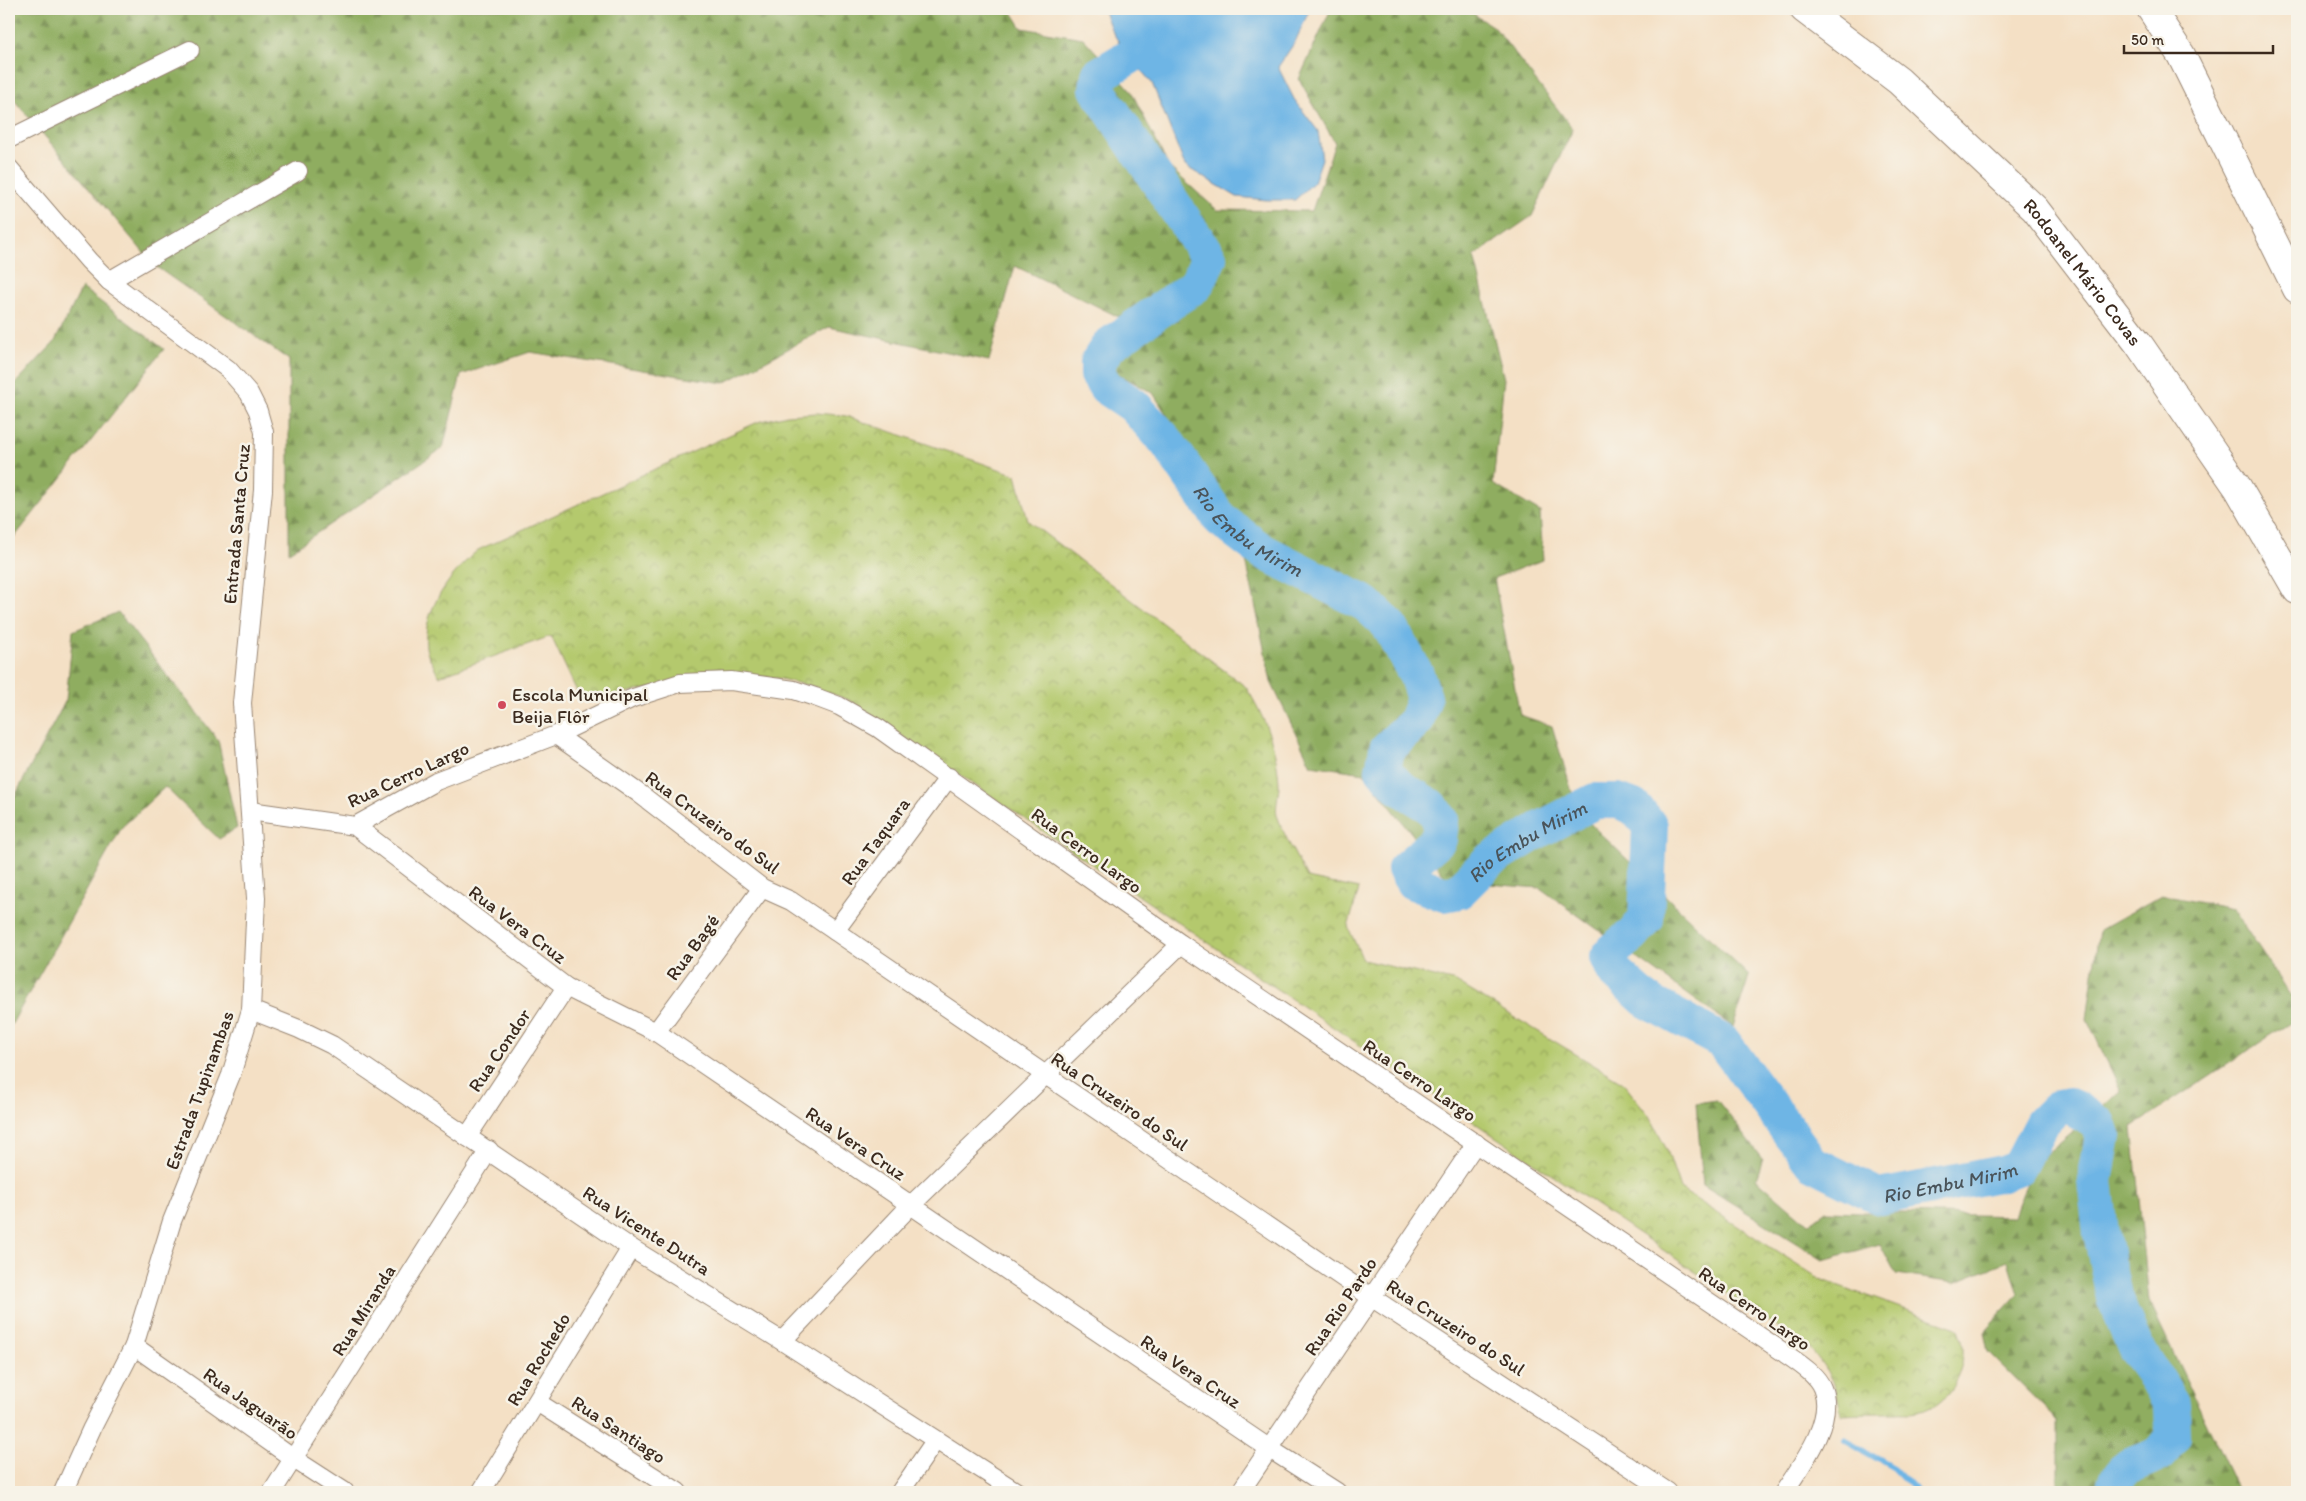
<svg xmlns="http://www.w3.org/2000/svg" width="2306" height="1501" viewBox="0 0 2306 1501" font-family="Itim,sans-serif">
<defs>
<pattern id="forest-firs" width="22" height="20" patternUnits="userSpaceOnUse" patternTransform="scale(1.25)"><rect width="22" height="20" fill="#8fad60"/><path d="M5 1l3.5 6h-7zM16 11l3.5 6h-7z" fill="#768d4f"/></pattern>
<pattern id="park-crowns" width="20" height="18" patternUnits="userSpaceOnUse" patternTransform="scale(1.25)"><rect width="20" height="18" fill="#b4c96d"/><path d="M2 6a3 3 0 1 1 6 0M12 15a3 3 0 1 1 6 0" fill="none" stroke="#94a359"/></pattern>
</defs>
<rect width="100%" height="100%" fill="#f7f3e8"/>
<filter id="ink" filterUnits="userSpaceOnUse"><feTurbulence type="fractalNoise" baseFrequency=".02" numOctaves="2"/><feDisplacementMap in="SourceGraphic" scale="10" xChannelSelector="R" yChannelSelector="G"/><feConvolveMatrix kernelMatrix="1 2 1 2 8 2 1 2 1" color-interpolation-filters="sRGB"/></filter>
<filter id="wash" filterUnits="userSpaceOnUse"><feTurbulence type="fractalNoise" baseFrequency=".0096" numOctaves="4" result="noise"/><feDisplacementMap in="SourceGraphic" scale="20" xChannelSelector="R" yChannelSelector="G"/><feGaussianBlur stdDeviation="1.12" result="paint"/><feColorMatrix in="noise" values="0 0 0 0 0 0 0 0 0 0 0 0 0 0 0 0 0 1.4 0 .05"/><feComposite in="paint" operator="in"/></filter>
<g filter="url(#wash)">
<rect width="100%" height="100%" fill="#f4e0c5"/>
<!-- forest -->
<g fill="url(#forest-firs)" stroke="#656c3f">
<polygon points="9,9 1010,9 1022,28 1083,38 1130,89 1169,167 1217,210 1312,211 1335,143 1299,79 1331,9 1466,9 1495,28 1573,129 1532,216 1474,256 1504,379 1493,484 1540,512 1543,560 1494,578 1520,715 1552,726 1578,812 1749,976 1733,1027 1540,888 1449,881 1364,773 1311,765 1271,682 1240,531 1153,393 1111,370 1121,318 1015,266 989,361 829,327 724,383 530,352 461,375 443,448 289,552 289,360 155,266 9,94"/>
<polygon points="82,288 164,349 9,544 9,390 54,343"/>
<polygon points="118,612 218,740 237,828 219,839 165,787 122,827 9,1029 9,807 66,700 73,631"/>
<polygon points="2162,895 2233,909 2297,1006 2297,1018 2132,1127 2149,1301 2239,1492 2056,1492 2058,1490 2058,1421 1988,1352 1984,1331 2018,1294 2008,1261 1954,1283 1896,1274 1880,1244 1823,1260 1703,1185 1696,1103 1717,1100 1763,1159 1756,1179 1808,1224 1826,1211 2014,1216 2034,1164 2121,1091 2087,1019 2099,930"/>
</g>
<!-- park -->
<path fill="url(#park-crowns)" stroke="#787a46" d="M817,413L846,416L1016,475L1028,521L1246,687C1265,718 1277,747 1279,784C1279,794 1275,806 1277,815C1284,836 1297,858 1307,878L1359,889L1348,927L1363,960L1456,982L1622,1082L1648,1114L1667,1150L1680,1189L1820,1279L1959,1329C1972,1361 1953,1404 1918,1412C1911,1414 1902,1412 1895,1413C1877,1413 1859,1413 1841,1414C1837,1388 1829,1370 1811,1350L849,700L814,687L777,678L739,674L581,700L551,636L439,676C435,667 427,656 426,647C422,610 452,572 478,550L758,422L787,415Z"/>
<!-- water -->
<polygon fill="#6eb5e5" stroke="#547082" points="1103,9 1310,9 1295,42 1278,67 1294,99 1318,131 1322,159 1314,182 1295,200 1267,200 1237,197 1185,166 1152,83 1124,51 1111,29"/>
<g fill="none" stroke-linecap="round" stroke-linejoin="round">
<!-- stream -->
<polyline stroke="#6eb5e5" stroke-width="6" points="1844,1440 1894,1468 1917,1492"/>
<!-- river -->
<path stroke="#6eb5e5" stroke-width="36" id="s1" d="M1181,9L1129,57L1099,75L1097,89L1209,258L1196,285L1108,346L1098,362V375L1106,387L1133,405L1166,441L1221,520L1262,551L1366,604L1389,625L1416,674L1424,698L1416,721L1387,749L1383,770L1399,787L1430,806L1441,820L1439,839L1405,869L1413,882L1444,894L1459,891L1489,861L1539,830L1595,801H1618L1634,807L1650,826L1646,919L1633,935L1613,950L1608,957L1614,971L1646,1000L1723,1042L1812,1163L1880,1197L2003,1173L2019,1167L2042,1123L2057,1108L2071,1106L2099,1124L2103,1136L2095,1181L2101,1233L2114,1297L2136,1349L2152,1371L2172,1404L2173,1436C2168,1442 2163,1450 2158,1454C2136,1468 2119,1461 2114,1492"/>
</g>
</g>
<g filter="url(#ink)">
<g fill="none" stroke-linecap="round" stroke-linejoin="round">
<defs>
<g id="minor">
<polyline points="9,139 190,50"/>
<polyline points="9,168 89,261 109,281 228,369 249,393 258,411 264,432 263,490 242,703 256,898 251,1010 231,1075 172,1221 134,1346 92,1428 63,1492"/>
<polyline points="109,281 298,171"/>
<polyline points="556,735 640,794 762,888 791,901 1371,1297 1668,1492"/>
<path d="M250,811L355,826L436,781L556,735L633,698L680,683L731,681L794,690L815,697L839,706L878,728L1181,944L1783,1352C1795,1361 1816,1373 1822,1388C1836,1420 1801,1466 1784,1492"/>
<polyline points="355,826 566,987 656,1032 1270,1449 1337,1492"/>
<polyline points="835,931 949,777"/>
<polyline points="251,1010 299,1029 332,1045 631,1248 782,1341 1017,1492"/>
<polyline points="656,1032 762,888"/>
<polyline points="467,1137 566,987"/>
<polyline points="782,1341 910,1206 1181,944"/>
<polyline points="134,1346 294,1459 345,1492"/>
<polyline points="537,1402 678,1492"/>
<polyline points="272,1492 489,1150"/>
<polyline points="481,1492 631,1248"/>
<polyline points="900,1492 935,1441"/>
<polyline points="1240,1492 1476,1143"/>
</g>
<g id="motorway">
<path id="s2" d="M1804,9L1899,81L2035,209L2138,343L2238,488L2297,590"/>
<polyline points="2151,9 2181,55 2297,289"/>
</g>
</defs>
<!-- minor casing -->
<use href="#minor" stroke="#988572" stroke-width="20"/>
<!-- motorway casing -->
<use href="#motorway" stroke="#988572" stroke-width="30"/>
<!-- minor -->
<use href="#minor" stroke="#fff" stroke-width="18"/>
<!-- motorway -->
<use href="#motorway" stroke="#fff" stroke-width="28"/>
</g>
</g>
<!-- markers -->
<circle fill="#d1495b" stroke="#f7f3e8" stroke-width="2" cx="502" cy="705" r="5"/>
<g text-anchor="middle" stroke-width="5" stroke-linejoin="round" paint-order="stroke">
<!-- street labels -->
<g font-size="19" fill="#3b2a1e" stroke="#f7f3e8">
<text dy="7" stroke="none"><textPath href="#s2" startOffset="385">Rodoanel Mário Covas</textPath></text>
<text transform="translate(236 524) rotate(-85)" y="7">Entrada Santa Cruz</text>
<text transform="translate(408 774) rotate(-25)" y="7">Rua Cerro Largo</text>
<text transform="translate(713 822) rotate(36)" y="7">Rua Cruzeiro do Sul</text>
<text transform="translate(875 841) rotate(-54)" y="7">Rua Taquara</text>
<text transform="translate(1087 850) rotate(36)" y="7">Rua Cerro Largo</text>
<text transform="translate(518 924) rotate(37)" y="7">Rua Vera Cruz</text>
<text transform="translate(692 947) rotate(-54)" y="7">Rua Bagé</text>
<text transform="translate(499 1050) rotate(-56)" y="7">Rua Condor</text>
<text transform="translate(1420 1080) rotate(34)" y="7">Rua Cerro Largo</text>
<text transform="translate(199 1090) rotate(-70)" y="7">Estrada Tupinambas</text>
<text transform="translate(1120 1101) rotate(34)" y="7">Rua Cruzeiro do Sul</text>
<text transform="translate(856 1143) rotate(34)" y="7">Rua Vera Cruz</text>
<text transform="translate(647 1230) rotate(33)" y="7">Rua Vicente Dutra</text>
<text transform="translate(1340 1306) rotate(-56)" y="7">Rua Rio Pardo</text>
<text transform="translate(1755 1308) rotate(35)" y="7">Rua Cerro Largo</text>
<text transform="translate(363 1310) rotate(-58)" y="7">Rua Miranda</text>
<text transform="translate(1456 1327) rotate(33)" y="7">Rua Cruzeiro do Sul</text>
<text transform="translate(538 1359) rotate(-59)" y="7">Rua Rochedo</text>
<text transform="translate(1191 1371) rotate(34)" y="7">Rua Vera Cruz</text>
<text transform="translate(251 1403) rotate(35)" y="7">Rua Jaguarão</text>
<text transform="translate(619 1429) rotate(33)" y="7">Rua Santiago</text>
</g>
<!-- poi labels -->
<g font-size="19" fill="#3b2a1e" stroke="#f7f3e8" text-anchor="start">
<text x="512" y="701">Escola Municipal<tspan x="512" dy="22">Beija Flôr</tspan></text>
</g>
<!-- water labels -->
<g font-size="20" font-style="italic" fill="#4a545a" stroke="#f7f3e8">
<text dy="7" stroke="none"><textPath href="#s1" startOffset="711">Rio Embu Mirim</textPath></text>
<text dy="7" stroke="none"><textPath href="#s1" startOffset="1341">Rio Embu Mirim</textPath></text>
<text dy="7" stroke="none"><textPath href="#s1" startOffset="2076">Rio Embu Mirim</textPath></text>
</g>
</g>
<!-- margin -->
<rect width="2306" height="1501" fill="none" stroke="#f7f3e8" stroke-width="30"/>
<!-- scale -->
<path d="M2124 45v8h149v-8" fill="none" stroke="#3b2a1e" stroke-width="2.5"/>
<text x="2131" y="45" font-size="15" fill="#3b2a1e" stroke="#f7f3e8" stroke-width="4" paint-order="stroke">50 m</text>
</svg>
